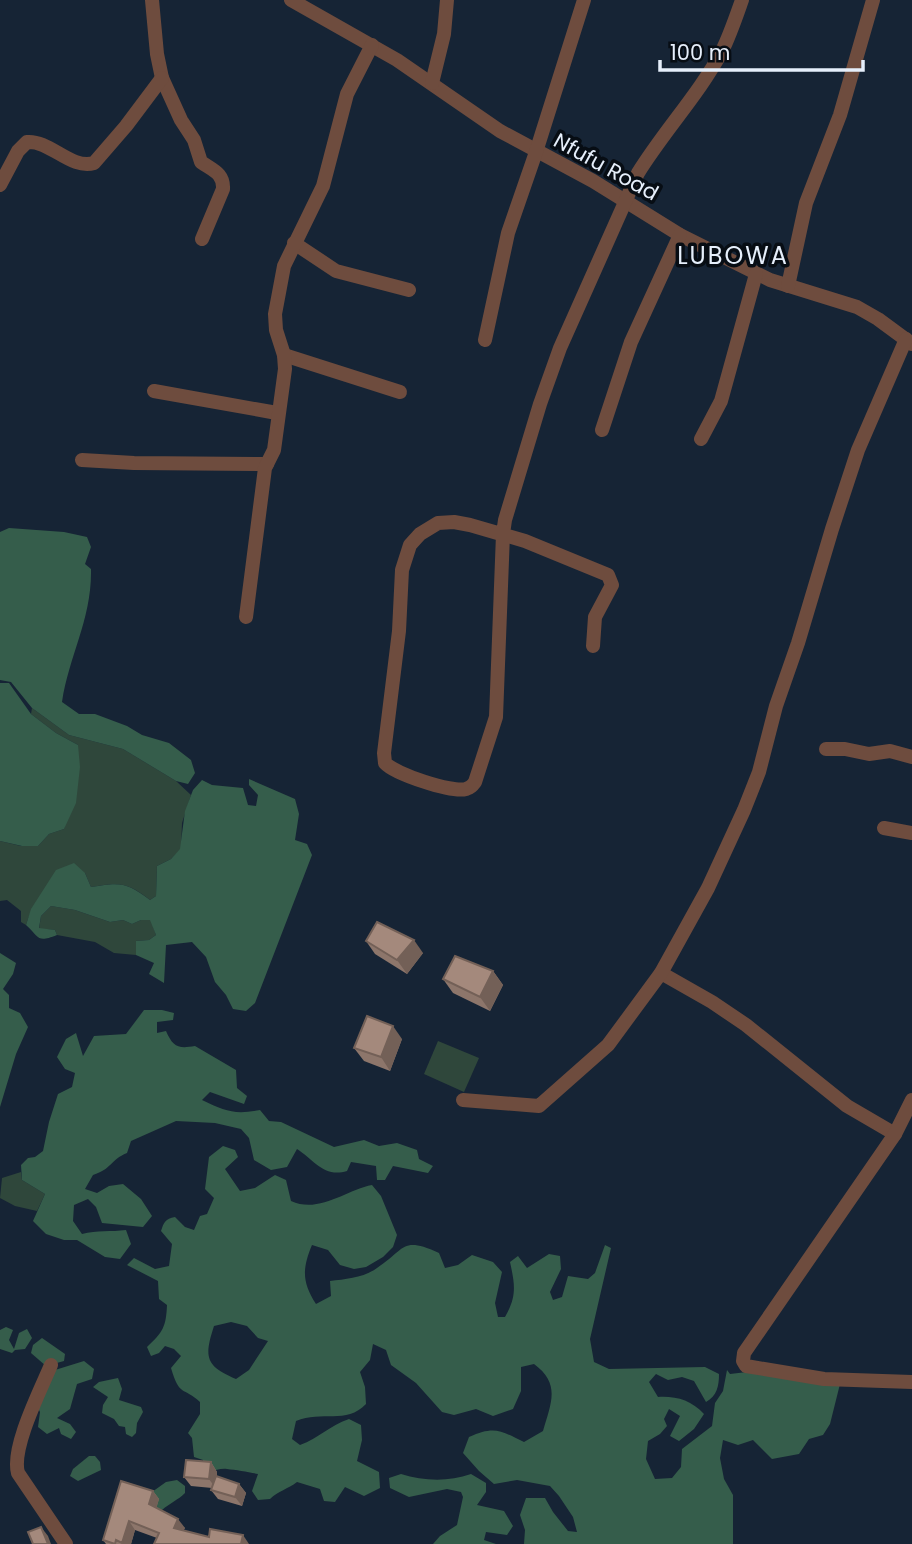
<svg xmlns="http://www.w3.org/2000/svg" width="912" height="1544" viewBox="0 0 912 1544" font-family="Poppins,sans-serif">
<rect width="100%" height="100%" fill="#162435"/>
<!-- green -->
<g fill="#2f473b">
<path d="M32,708L69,735L123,749L176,781L191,795L182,823L181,849L171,859L157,866L156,896L150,900C128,882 119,882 91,887L85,873C54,887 37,890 26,925L21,922V911L7,900L0,901V841L21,846H38L49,834L64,829L78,745L56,733L31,714Z"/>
<polygon points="51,906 75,910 110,922 123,920 132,924 141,920 151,920 156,935 149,940 136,941 136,955 114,953 95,942 57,935 55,930 39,929 41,916"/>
<polygon points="438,1041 479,1058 464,1092 424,1074"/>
<polygon points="21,1172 22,1180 45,1194 37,1211 15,1206 0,1198 2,1178"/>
</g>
<!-- forest -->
<g fill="#355d4b" fill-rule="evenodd">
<path d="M9,528L64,532L87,537L91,547L85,564L91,569C92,619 69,655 62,702L79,714H95L127,726L142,735L169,743L191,760L195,773L188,784L176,781L123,749L69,735L32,708L11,682L0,680V532Z"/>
<polygon points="0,683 9,683 31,714 56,733 78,745 80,767 76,803 64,829 49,834 38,846 22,846 0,841"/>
<path d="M249,779L295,799L299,814L295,840L307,844L312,855L255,1003L246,1011L233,1009L226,995L215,982L206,957L192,942L166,945L164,983L149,974L154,963L136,955V941L149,940L156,935L150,920H141L132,924L123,920L110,922L75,910L51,906L41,916L39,928L55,930L57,935C37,943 40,938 26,925L31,909L56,870L74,863L85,873L91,887C120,882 127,882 150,900L156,896L157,866L171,859L180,849L185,811L193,790L202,780L212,785L243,788L248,805L256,806L258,795L249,785Z"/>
<polygon points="0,953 16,963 13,974 3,989 9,995 9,1008 20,1013 28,1027 16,1054 0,1107"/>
<path d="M144,1010H162L174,1013L173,1020L157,1022V1033L166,1031C173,1047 178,1049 195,1046L236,1070L237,1088L247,1096L244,1104L210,1092L202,1100C225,1111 234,1115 260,1110L269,1121L281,1122L334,1147L364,1140L379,1146L397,1143L417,1150L419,1159L433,1166L428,1173L393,1166L385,1180H377L376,1166L351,1162L347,1171C324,1178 314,1160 297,1149L287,1167L271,1170L254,1160L249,1138L241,1129L215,1123L176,1121L131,1141L127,1153C110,1160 112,1169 93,1175L85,1189L97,1193L109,1186L123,1184L141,1199L152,1216L143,1227L102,1223L96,1207L88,1199L74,1205L73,1221L82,1234C97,1230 111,1232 126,1230L131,1244L120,1259L105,1257L77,1240H64L46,1234L33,1221L45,1194L22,1180L21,1165L28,1158L35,1157L43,1151L49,1122L58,1094L72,1087L75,1073L65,1069L57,1057L66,1039L76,1033L83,1056L94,1036L126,1034Z"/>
<path d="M223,1146L235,1150L238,1157L225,1169L240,1191L255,1188L275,1175L286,1180L291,1201C319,1214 346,1190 372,1185L381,1196L397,1235L393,1247L383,1257L366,1267L354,1269L340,1265L328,1250L312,1245C302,1269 302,1282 316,1304L331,1296L330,1281C346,1279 363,1278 377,1268C406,1249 401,1236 439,1253L445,1268L458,1265L472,1255L493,1262L502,1272L495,1303L498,1317H505C517,1296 515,1285 510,1262L518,1256L527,1268L549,1254L560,1256L561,1269L550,1292L553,1300L562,1297L568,1276L588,1279L595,1273L605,1245L611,1248L590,1339L594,1362L609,1369L705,1367L719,1374C719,1386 717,1396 706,1402L694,1381L682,1377L668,1380L656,1374L649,1382L658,1397C676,1396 691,1400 704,1414L694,1429L679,1441L670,1436L680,1416L669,1409L664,1419L667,1426L660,1434L648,1441L646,1459L655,1479L672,1478L681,1467L682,1449L712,1426L715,1403L723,1391L727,1370L730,1374L764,1370L841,1380L830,1424L823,1435L809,1439L799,1454L772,1459L753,1440L738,1445L723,1440L720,1458L724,1479L733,1495V1544H524L525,1530L520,1515L526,1498H545L553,1512L568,1531L577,1532L573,1517L559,1496L550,1486L517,1480L494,1484L479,1471L463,1453L469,1437C494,1426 500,1430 524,1442L543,1431C551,1403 561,1384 534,1364L521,1367V1391L513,1409L493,1416L476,1409L454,1415L442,1412L416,1383L391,1365L386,1350L373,1344L370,1360L360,1372L365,1387L366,1404C346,1425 322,1410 296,1421L292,1439L300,1445C319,1438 329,1426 349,1419L361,1425L362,1440L357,1461L379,1472L380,1488L364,1496L345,1487L335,1502L324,1501L320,1489L297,1482C288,1489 278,1491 270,1499L258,1500L252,1491L258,1474C249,1472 236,1470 227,1469C218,1468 213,1473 203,1470V1460L194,1457L192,1438L188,1433L200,1414V1402C183,1386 180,1398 171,1368L181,1356L174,1349L165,1346L159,1353L151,1356L147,1347C163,1332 166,1327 167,1305L159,1299L158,1281L127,1265L134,1258L155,1269L169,1266L172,1244L161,1231C164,1222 165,1219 175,1217L185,1227L194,1230L200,1216L207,1214L214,1198L205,1189L209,1157ZM231,1322L247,1326L258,1338L268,1341L249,1370L236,1379C205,1366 204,1357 214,1326Z"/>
<polygon points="6,1327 13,1330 9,1340 14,1349 19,1333 27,1329 32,1338 25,1349 15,1350 12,1353 0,1349 0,1330"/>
<polygon points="42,1338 65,1354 64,1361 46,1366 31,1353 33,1345"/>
<polygon points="84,1361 94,1369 92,1379 77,1384 70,1409 57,1418 70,1424 76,1432 71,1439 61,1434 59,1428 47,1434 38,1427 40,1412 34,1400 55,1370"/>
<polygon points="118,1378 122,1389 119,1400 141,1407 143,1412 137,1423 136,1433 132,1437 126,1434 125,1427 119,1426 114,1419 102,1413 103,1405 108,1397 93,1387 99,1382"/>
<polygon points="89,1456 95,1456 100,1462 101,1470 78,1481 70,1476 73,1469"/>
<path d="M401,1474C424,1481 448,1482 471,1474L486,1483V1492L477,1505L504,1511L513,1526L507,1535L486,1532L484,1540L496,1544H433L440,1536L457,1525L463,1497L461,1492L447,1489L409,1497L390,1488L389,1478Z"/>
<path d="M177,1480L185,1486V1493C178,1500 170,1503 162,1510L154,1509L152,1492L166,1482Z"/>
</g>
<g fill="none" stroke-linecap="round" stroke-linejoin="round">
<!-- minor -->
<g stroke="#6e4c3e" stroke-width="14">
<path d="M152,0L157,54L162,78L181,120L194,140L201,162C212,170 224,173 223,189L202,239"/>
<polyline points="291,0 397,60 500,131 593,181 680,235 770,280 857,307 878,319 912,344"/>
<polyline points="432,83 444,34 447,0"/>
<path d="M0,185L18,151L27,142C50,140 71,170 94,163L126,126L162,78"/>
<polyline points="294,243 336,271 409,290"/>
<polyline points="788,286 806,203 840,115 873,0"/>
<polyline points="485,340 508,233 536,152 584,0"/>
<polyline points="284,355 400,392"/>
<polyline points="154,391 277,413"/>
<polyline points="602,430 631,342 680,235"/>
<polyline points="701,439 721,401 756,274"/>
<polyline points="82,460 134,463 267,464"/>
<polyline points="246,617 265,468 274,450 285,369 284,355 276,330 275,314 284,266 323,186 347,94 372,45"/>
<path d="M593,646L595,617L612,585L608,575L525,541L470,525L454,522L438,523L420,534L410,545L402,570L399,631L384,753L385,763C395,774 452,793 466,789C471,787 472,786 475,782L496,717L503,534L505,520L540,404L560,348L638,173C664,131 699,94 722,51C730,35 736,17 742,0"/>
<polyline points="826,749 845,749 869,754 890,751 912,757"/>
<polyline points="884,828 912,833"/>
<polyline points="661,973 712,1002 746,1025 847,1106 895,1134"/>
<polyline points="463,1100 539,1106 608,1045 661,973 708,888 744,810 759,772 776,706 798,643 832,529 858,450 906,339"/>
<polyline points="912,1100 895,1134 744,1353 743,1361 746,1366 824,1379 912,1382"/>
<path d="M51,1365C40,1391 11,1448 18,1473L66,1544"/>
</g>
</g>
<!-- wall -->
<g fill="#8d766b">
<polygon points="366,941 423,953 407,974 375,954"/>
<polygon points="493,971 503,985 490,1011 453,993 443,979"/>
<polygon points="402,1039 390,1071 364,1061 354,1048"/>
<polygon points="211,1462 217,1472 217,1477 239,1484 246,1493 242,1506 218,1499 211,1490 212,1488 191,1486 184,1477"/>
<polygon points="153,1491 159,1499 156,1508 185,1528 183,1530 209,1537 249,1544 157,1538 135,1530 131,1544 106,1544 103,1540"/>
</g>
<!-- shaded-wall -->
<g fill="#736057">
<polygon points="414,940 423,953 407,974 397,960"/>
<polygon points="493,971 503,985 490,1011 480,997"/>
<polygon points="393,1026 402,1039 390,1071 381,1057"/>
<polygon points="211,1462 217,1472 216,1489 209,1479"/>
<polygon points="239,1484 246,1493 242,1506 235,1497"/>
<polygon points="153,1491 159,1499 155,1513 149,1504"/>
<polygon points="178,1519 185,1528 180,1537 174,1528"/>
<polygon points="129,1521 135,1530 131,1544 123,1544 122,1543"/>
<polygon points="41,1527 48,1536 51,1544 48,1544"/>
<polygon points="243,1535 249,1544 241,1544"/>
</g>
<!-- building -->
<g fill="#a4897c" stroke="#736057" stroke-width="2">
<polygon points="377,922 414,940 397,960 366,941"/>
<polygon points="455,956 493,971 480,997 443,979"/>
<polygon points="367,1016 393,1026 381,1057 354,1048"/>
<polygon points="186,1460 211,1462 209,1479 184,1477"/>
<polygon points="216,1476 239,1484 235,1497 211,1490"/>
<polygon points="121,1481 153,1491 149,1504 178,1519 174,1528 209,1537 210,1529 243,1535 241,1544 154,1544 159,1533 129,1521 122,1543 116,1540 115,1544 103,1540"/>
<polygon points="41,1527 48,1544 33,1544 28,1532"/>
</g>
<g text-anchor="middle" stroke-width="7" stroke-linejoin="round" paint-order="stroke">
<!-- street labels -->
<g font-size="21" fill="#e6effb" stroke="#070d14">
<text transform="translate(606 167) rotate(29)" y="7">Nfufu Road</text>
</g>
<!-- quarter labels -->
<g font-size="24" letter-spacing="2" fill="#e6effb" stroke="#070d14">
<text x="733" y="264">LUBOWA</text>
</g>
</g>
<!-- scale -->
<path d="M660 60v10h203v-10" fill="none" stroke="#e6effb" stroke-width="3.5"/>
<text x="670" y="60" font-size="21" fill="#e6effb" stroke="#070d14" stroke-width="5" paint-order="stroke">100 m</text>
</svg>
